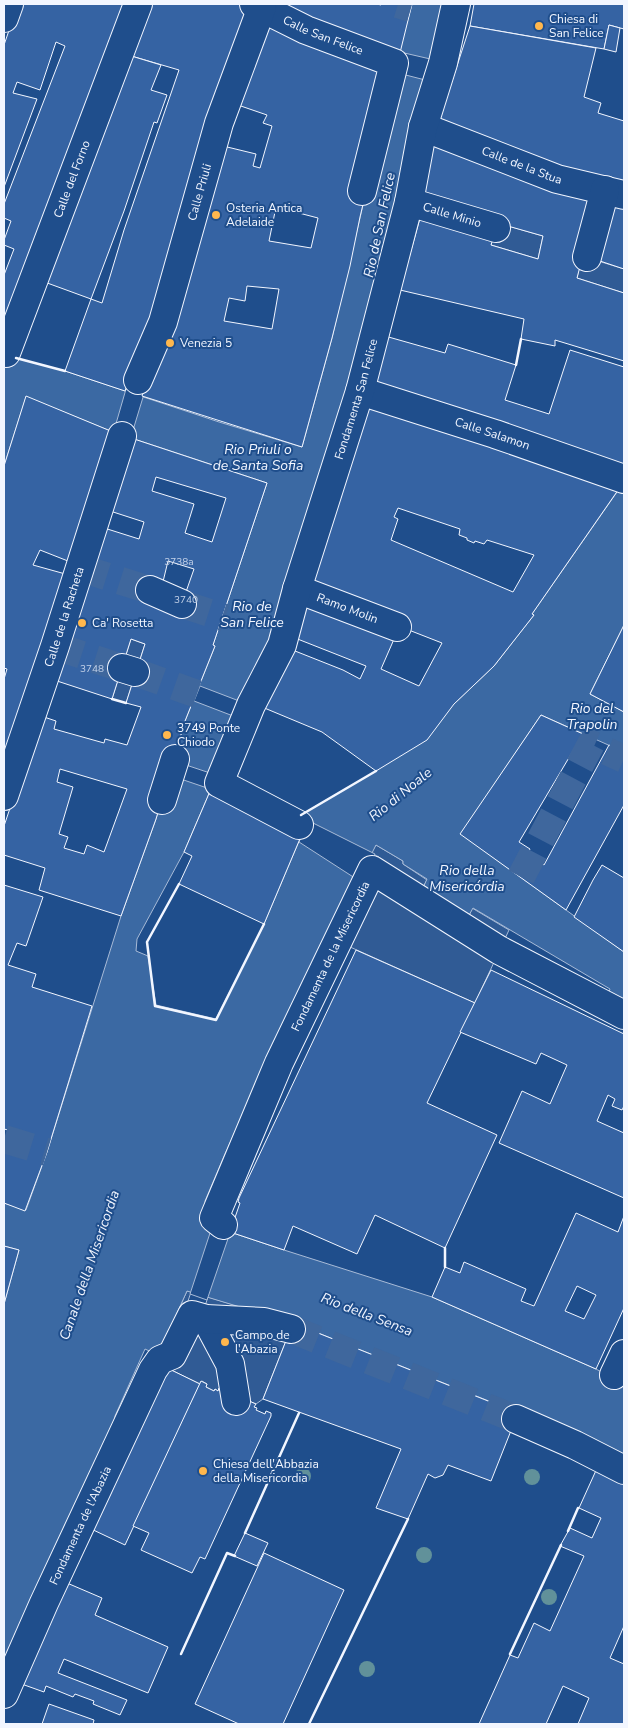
<svg xmlns="http://www.w3.org/2000/svg" width="628" height="1728" viewBox="0 0 628 1728" font-family="'Nunito Sans',sans-serif">
<rect width="100%" height="100%" fill="#1f4e8c"/>
<!-- parking -->
<g fill="#305b95" stroke="#a8bbd7">
<polygon points="498,223 543,236 538,259 491,245"/>
<polygon points="582,256 624,269 624,293 577,278"/>
<polygon points="131,639 145,644 126,703 112,699"/>
<polygon points="376,845 403,861 403,864 427,880 422,889 469,916 472,908 509,930 475,1003 330,938 365,885 379,857 371,853"/>
<polygon points="187,1291 191,1292 184,1313 203,1312 208,1297 293,1323 263,1399 256,1404 219,1388 218,1391 215,1389 214,1391 206,1387 207,1384 202,1381 200,1384 163,1366 158,1355"/>
</g>
<!-- water -->
<path fill="#3b69a3" stroke="#a8bbd7" d="M412,4H446L354,389L277,622L211,789L184,852L137,939L136,951L148,956L156,1005L216,1019L264,924L302,834L299,816L376,771L454,704L494,666L534,615L532,614L624,482V625L590,694L624,712V752L541,715L461,834L624,952V997L622,1002L608,994L610,989L473,908L468,917L422,890L427,879L403,864V861L376,845C317,963 255,1079 205,1201L206,1205L200,1219L230,1232L284,1250L432,1297L596,1369L624,1384V1462L579,1437L293,1323L187,1291L158,1355L145,1349L115,1416V1434L4,1675V1304L19,1250L4,1246V1203L26,1210L47,1152L121,916L156,819L185,721L215,646L213,645L267,483L113,432L26,397L4,466V355L65,371L219,422L302,447L332,338L394,72Z"/>
<!-- pier -->
<g fill="#1f4e8c" stroke="#a8bbd7">
<polygon points="400,52 439,61 433,82 394,72"/>
<polygon points="126,389 144,394 130,440 113,434"/>
<polygon points="200,686 247,704 241,719 194,701"/>
<polygon points="174,761 219,776 213,790 169,775"/>
<polygon points="299,816 375,854 361,882 299,842 302,835"/>
<polygon points="212,1227 231,1230 207,1300 190,1294"/>
</g>
<!-- building -->
<g fill="#3563a3" stroke="#f2f6ff" fill-rule="evenodd">
<polygon points="18,4 128,4 4,344 4,275 14,249 4,245 4,240 11,221 4,218 4,204 65,46 56,42 40,90 17,82 13,93 37,99 4,187 4,45"/>
<polygon points="147,4 244,4 252,7 177,246 125,391 65,371 91,299 102,303 124,230 179,70 128,55"/>
<polygon points="262,4 377,4 381,5 381,4 412,4 398,61"/>
<polygon points="474,4 624,4 624,29 609,25 604,49 470,26"/>
<path d="M267,13L394,72L360,217L350,266L332,338L302,447L142,396L163,340L219,145L256,154L253,166L260,168L272,126L263,123L267,115L235,104ZM276,207L318,218L311,248L269,241ZM247,286L279,289L272,329L224,321L229,298L245,301Z"/>
<polygon points="609,25 620,28 616,52 604,49"/>
<polygon points="470,26 596,48 584,97 601,103 598,113 624,121 624,188 436,130"/>
<polygon points="128,55 161,65 151,90 167,95 157,123 154,122 124,211 91,299 39,280"/>
<polygon points="429,133 599,193 577,278 624,293 624,361 555,340 555,346 521,339 524,319 400,290 422,211 495,232 491,245 538,259 543,236 416,200"/>
<polygon points="608,195 624,200 624,269 591,258"/>
<polygon points="385,336 445,353 448,344 516,365 505,400 549,414 570,350 624,367 624,474 370,392"/>
<polygon points="26,396 113,432 73,563 40,550 33,565 69,575 4,779 4,679 7,669 4,668 4,466"/>
<path d="M368,396L623,483L532,614L534,615L494,666L454,704L427,740L376,771L322,732L262,707L290,649L343,670L360,679L366,666L295,638L308,597L398,630L381,669L419,686L442,643L309,591ZM398,508L460,529L459,535L467,538V540L474,543L475,541L484,544L487,540L534,555L513,592L391,540L398,519L394,517Z"/>
<path d="M131,438L267,483L213,645L215,646L185,721L156,819L121,916L39,890L45,868L4,855V826L41,716L56,721L54,729L104,743L105,739L127,745L141,707L126,703L145,644L131,639L112,699L54,680L101,527L139,539L144,522L107,510ZM156,477L226,498L212,542L185,533L194,504L152,491ZM168,561L194,569L180,609L161,590ZM60,769L127,789L104,852L87,845L84,854L64,848L68,837L59,834L73,787L57,782Z"/>
<polygon points="624,625 624,712 590,694"/>
<polygon points="541,715 583,734 519,842 530,849 528,853 544,865 609,745 624,752 624,805 566,910 460,834"/>
<polygon points="211,789 302,834 264,924 179,884 192,856 184,852"/>
<polygon points="602,865 624,878 624,952 574,917 593,880"/>
<polygon points="4,885 43,897 26,946 17,943 8,965 36,974 32,987 92,1006 47,1152 25,1211 4,1203 4,1145 8,1130 4,1129"/>
<polygon points="356,950 475,1003 427,1103 497,1135 445,1248 375,1215 357,1254 293,1226 284,1250 230,1232 240,1203 238,1202 239,1198"/>
<polygon points="491,970 624,1034 624,1106 622,1110 612,1106 615,1099 608,1095 597,1121 624,1133 624,1198 499,1143 522,1091 550,1104 567,1065 541,1053 536,1064 460,1032"/>
<path d="M576,1213L618,1232L624,1216V1308L596,1369L432,1297L445,1267L460,1273L464,1262L526,1289L521,1301L534,1306ZM577,1286L596,1295L584,1319L565,1311Z"/>
<polygon points="4,1246 19,1250 4,1304"/>
<polygon points="293,1323 518,1413 491,1481 448,1465 443,1475 435,1478 428,1474 408,1519 376,1508 401,1449 263,1399"/>
<polygon points="163,1366 200,1384 125,1545 87,1527"/>
<polygon points="201,1381 207,1384 206,1387 214,1391 215,1389 218,1391 219,1388 256,1404 254,1407 257,1408 256,1410 265,1414 266,1411 271,1413 271,1416 205,1559 200,1557 192,1573 141,1550 149,1533 133,1526"/>
<polygon points="598,1466 624,1478 624,1626 610,1658 624,1664 624,1724 578,1724 589,1698 563,1686 546,1724 479,1724 510,1655 518,1658 534,1623 550,1631 584,1556 560,1546 570,1528 592,1538 601,1518 579,1508"/>
<polygon points="245,1533 268,1543 257,1566 234,1556"/>
<polygon points="264,1553 344,1590 283,1724 239,1724 195,1704"/>
<polygon points="60,1580 102,1598 95,1615 168,1647 148,1693 64,1659 58,1673 127,1700 120,1715 93,1704 94,1701 75,1694 73,1697 46,1686 44,1692 16,1682"/>
<polygon points="49,1704 94,1720 93,1724 42,1724"/>
</g>
<g fill="none" stroke-linecap="round" stroke-linejoin="round">
<!-- street-tunnel -->
<g stroke="#3f679d" stroke-width="28" stroke-dasharray="28 14" stroke-linecap="butt">
<polyline points="398,4 411,8"/>
<polyline points="80,568 150,590"/>
<polyline points="182,604 225,618"/>
<polyline points="55,646 122,668"/>
<polyline points="135,672 197,694"/>
<polyline points="521,877 591,744 624,759"/>
<polyline points="4,1139 47,1152"/>
<polyline points="291,1329 516,1419"/>
</g>
<defs>
<g id="street">
<path id="s1" d="M254,4L306,30L394,63L362,191"/>
<polyline points="4,18 9,4"/>
<path id="s2" d="M423,127L557,179L624,195"/>
<path id="s3" d="M409,202L496,228"/>
<polyline points="587,257 605,190"/>
<path id="s4" d="M6,353L138,4"/>
<path id="s5" d="M138,380L163,322L219,123L262,7"/>
<path id="s6" d="M360,391L495,434L624,479"/>
<path id="s7" d="M297,589L397,627"/>
<polyline points="150,590 182,604"/>
<polyline points="122,668 135,672"/>
<path id="s8" d="M4,796L55,646L122,436"/>
<polyline points="162,800 175,759"/>
<path id="s9" d="M299,825L219,783L251,705L282,645L297,589L360,391L409,202L423,127L443,63L456,4"/>
<path id="s10" d="M223,1225L214,1218L279,1063L372,870L499,950L624,1015"/>
<polyline points="206,1319 230,1364 236,1401"/>
<polyline points="614,1375 624,1354"/>
<polyline points="516,1419 575,1445 624,1470"/>
<path id="s11" d="M4,1694L44,1603L153,1370L160,1360L172,1355L192,1315L206,1319L264,1322L291,1329"/>
</g>
</defs>
<!-- street casing -->
<use href="#street" stroke="#f2f6ff" stroke-width="30"/>
<!-- street -->
<use href="#street" stroke="#1f4e8c" stroke-width="28"/>
<!-- wall -->
<g stroke="#f2f6ff" stroke-width="2.5">
<polyline points="16,358 65,371"/>
<polyline points="516,365 521,339"/>
<polyline points="112,699 126,703"/>
<polyline points="301,815 376,771"/>
<polyline points="179,884 147,942 155,1006 216,1020 264,924"/>
<polyline points="445,1267 445,1248"/>
<polyline points="568,1531 578,1508"/>
<polyline points="245,1533 299,1413"/>
<polyline points="181,1654 227,1553 235,1556"/>
<polyline points="510,1654 561,1545"/>
<polyline points="309,1724 408,1519"/>
</g>
</g>
<!-- trees -->
<g fill="#61919a">
<circle cx="303" cy="1476" r="8"/>
<circle cx="532" cy="1477" r="8"/>
<circle cx="424" cy="1555" r="8"/>
<circle cx="549" cy="1597" r="8"/>
<circle cx="367" cy="1669" r="8"/>
</g>
<!-- markers -->
<g fill="#ffb74d" stroke="#1f4e8c" stroke-width="2">
<circle cx="539" cy="26" r="5"/>
<circle cx="216" cy="215" r="5"/>
<circle cx="170" cy="343" r="5"/>
<circle cx="82" cy="623" r="5"/>
<circle cx="167" cy="735" r="5"/>
<circle cx="225" cy="1342" r="5"/>
<circle cx="203" cy="1471" r="5"/>
</g>
<g text-anchor="middle" stroke-width="4" stroke-linejoin="round" paint-order="stroke">
<!-- number labels -->
<g font-size="10" fill="#c3d1e8">
<text x="179" y="565">3738a</text>
<text x="186" y="603">3740</text>
<text x="92" y="672">3748</text>
</g>
<!-- poi labels -->
<g font-size="12" fill="#f2f6ff" stroke="#1f4e8c" text-anchor="start">
<text x="549" y="23">Chiesa di<tspan x="549" dy="14">San Felice</tspan></text>
<text x="226" y="212">Osteria Antica<tspan x="226" dy="14">Adelaide</tspan></text>
<text x="180" y="347">Venezia 5</text>
<text x="92" y="627">Ca' Rosetta</text>
<text x="177" y="732">3749 Ponte<tspan x="177" dy="14">Chiodo</tspan></text>
<text x="235" y="1339">Campo de<tspan x="235" dy="14">l'Abazia</tspan></text>
<text x="213" y="1468">Chiesa dell'Abbazia<tspan x="213" dy="14">della Misericordia</tspan></text>
</g>
<!-- street labels -->
<g font-size="12" fill="#f2f6ff" stroke="#1f4e8c">
<text dy="4" stroke="none"><textPath href="#s1" startOffset="76">Calle San Felice</textPath></text>
<text dy="4" stroke="none"><textPath href="#s2" startOffset="106">Calle de la Stua</textPath></text>
<text dy="4" stroke="none"><textPath href="#s4" startOffset="186">Calle del Forno</textPath></text>
<text dy="4" stroke="none"><textPath href="#s5" startOffset="198">Calle Priuli</textPath></text>
<text dy="4" stroke="none"><textPath href="#s3" startOffset="45">Calle Minio</textPath></text>
<text dy="4" stroke="none"><textPath href="#s9" startOffset="499">Fondamenta San Felice</textPath></text>
<text dy="4" stroke="none"><textPath href="#s6" startOffset="139">Calle Salamon</textPath></text>
<text dy="4" stroke="none"><textPath href="#s7" startOffset="54">Ramo Molin</textPath></text>
<text dy="4" stroke="none"><textPath href="#s8" startOffset="189">Calle de la Racheta</textPath></text>
<text dy="4" stroke="none"><textPath href="#s10" startOffset="298">Fondamenta de la Misericordia</textPath></text>
<text dy="4" stroke="none"><textPath href="#s11" startOffset="185">Fondamenta de l'Abazia</textPath></text>
</g>
<!-- water labels -->
<g font-size="14" font-style="italic" fill="#f2f6ff" stroke="#1f4e8c">
<text transform="translate(379 225) rotate(-78)" y="5">Rio de San Felice</text>
<text x="258" y="454">Rio Priuli o<tspan x="258" dy="16">de Santa Sofia</tspan></text>
<text x="252" y="611">Rio de<tspan x="252" dy="16">San Felice</tspan></text>
<text x="592" y="713">Rio del<tspan x="592" dy="16">Trapolin</tspan></text>
<text transform="translate(400 794) rotate(-39)" y="5">Rio di Noale</text>
<text x="467" y="875">Rio della<tspan x="467" dy="16">Misericórdia</tspan></text>
<text transform="translate(89 1265) rotate(-71)" y="5">Canale della Misericordia</text>
<text transform="translate(367 1314) rotate(21)" y="5">Rio della Sensa</text>
</g>
</g>
<!-- border -->
<rect width="628" height="1728" fill="none" stroke="#f2f6ff" stroke-width="10"/>
</svg>
